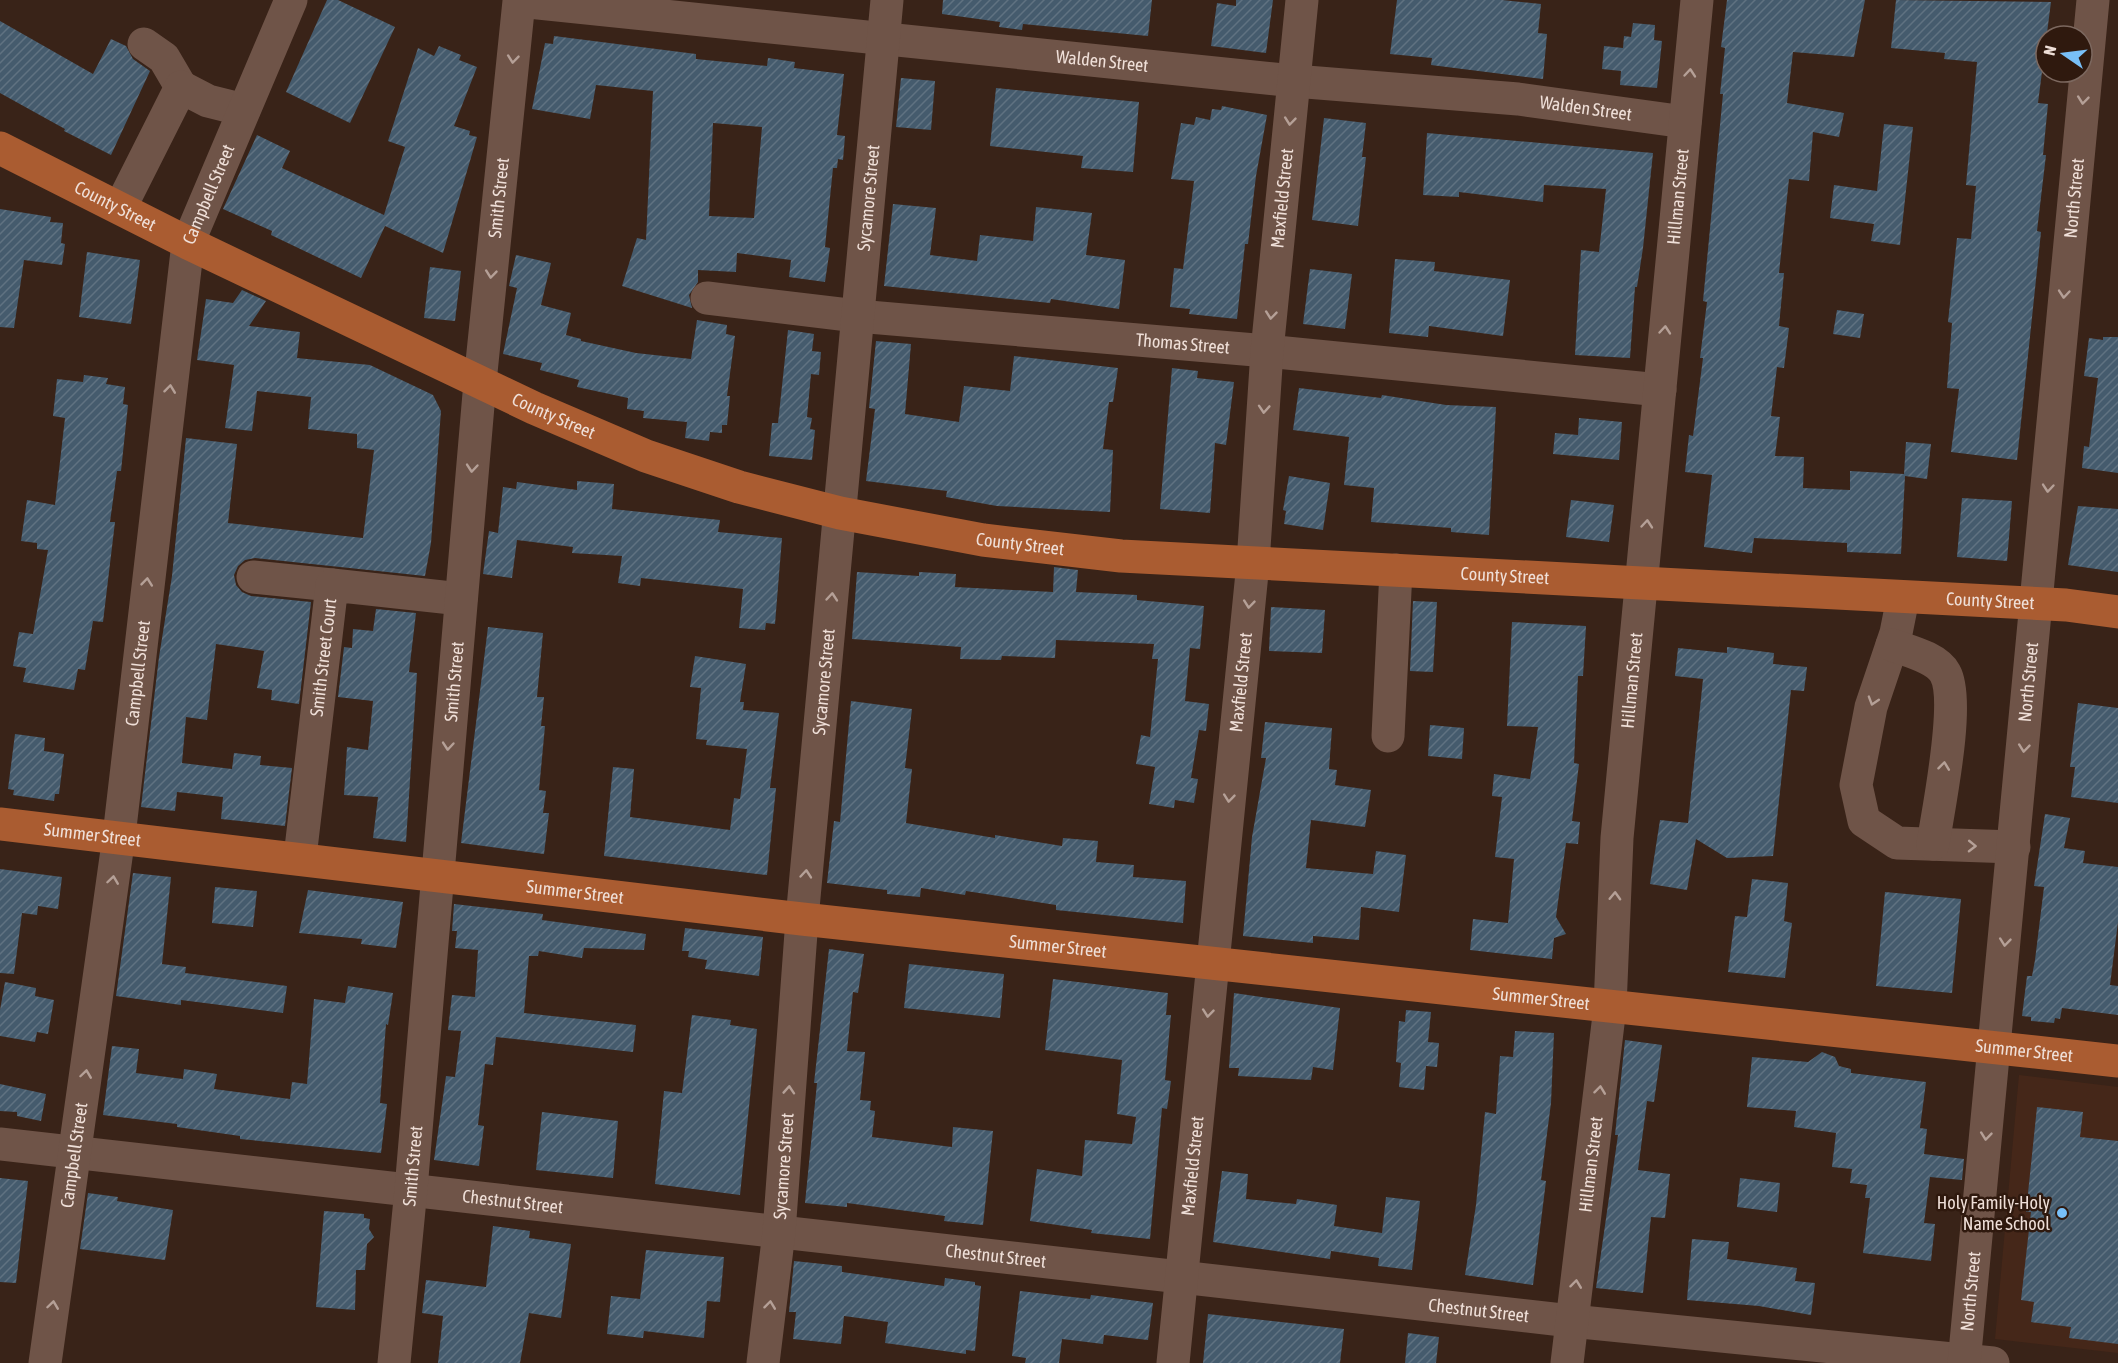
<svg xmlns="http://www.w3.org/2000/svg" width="2118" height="1363" viewBox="0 0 2118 1363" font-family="'Asap Condensed',sans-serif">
<defs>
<pattern id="building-hatch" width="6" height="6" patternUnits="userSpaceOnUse" patternTransform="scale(1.5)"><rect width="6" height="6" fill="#455b6d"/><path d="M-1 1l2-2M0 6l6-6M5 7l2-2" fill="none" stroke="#607281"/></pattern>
</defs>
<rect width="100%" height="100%" fill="#392318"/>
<!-- built -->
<polygon fill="#452719" points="2019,1075 2118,1087 2118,1353 1995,1339"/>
<!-- building -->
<g fill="url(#building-hatch)" fill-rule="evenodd">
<polygon points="327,0 338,0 395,27 350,123 286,92"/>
<polygon points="943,0 1152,0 1148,36 1023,24 1022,30 999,27 1000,22 942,14"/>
<polygon points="1236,0 1273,0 1266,53 1211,46 1217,3 1236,6"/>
<polygon points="1397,0 1502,0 1541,4 1538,33 1547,34 1543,79 1431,65 1432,58 1390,54"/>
<polygon points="1727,0 1865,0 1854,57 1793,52 1787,103 1844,113 1839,137 1813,132 1809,181 1789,179 1779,273 1784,273 1779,326 1789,328 1784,368 1777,367 1771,416 1780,417 1775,456 1804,457 1803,488 1850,490 1850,471 1904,474 1906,442 1931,444 1927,479 1905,476 1901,554 1847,552 1847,543 1754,538 1752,553 1704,547 1712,475 1685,472 1689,435 1693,436 1703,358 1700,358 1707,302 1703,301 1723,94 1720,94 1725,48 1721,47"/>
<polygon points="1896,0 2051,2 2038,103 2048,104 2043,155 2046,155 2037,231 2041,232 2017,460 1951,452 1959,389 1947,388 1952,323 1948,322 1957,238 1971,239 1976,186 1966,185 1977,62 1944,59 1945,53 1891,48"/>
<polygon points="0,21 93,74 111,39 126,46 133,59 150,71 111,155 64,131 65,129 0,93"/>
<polygon points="1633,23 1655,25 1654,40 1662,41 1657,88 1620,85 1621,71 1602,69 1604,46 1623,48 1624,36 1631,37"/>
<path d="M554,36L696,54V59L767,66L768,58L795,62L794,68L844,74L837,135L845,136L843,160L838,159L837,168H833L825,247L830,248L825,282L789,277L791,260L737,253L736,272L698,270V282L689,295L692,308L622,286L637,238L646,240L653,91L596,85L590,119L532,109L545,43L553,44ZM713,123L762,127L754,218L709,216Z"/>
<polygon points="439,46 461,55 459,60 477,67 454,126 470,131 469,135 477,137 443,253 385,226 361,278 271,235 272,231 223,209 257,135 290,151 282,168 384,215 405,147 388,141 418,48 434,56"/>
<polygon points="901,78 935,81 931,130 896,127"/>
<polygon points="996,88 1139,102 1133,172 1081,168 1083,156 990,146"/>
<polygon points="1222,106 1267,115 1256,176 1248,244 1245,244 1237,319 1189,314 1190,309 1170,307 1174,268 1183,269 1194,181 1171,179 1181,123 1194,125 1196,117 1210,120 1212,109 1221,110"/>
<polygon points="1324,118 1366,123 1362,157 1366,157 1358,226 1312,220"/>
<polygon points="1884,124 1913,127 1900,245 1871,241 1874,224 1830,218 1834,185 1877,191"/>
<polygon points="1427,133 1653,153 1643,248 1637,287 1635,287 1630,358 1575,355 1581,250 1599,252 1606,189 1544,185 1543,202 1459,192 1459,197 1423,195"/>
<polygon points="893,204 936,208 930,255 977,261 980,235 1033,241 1036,207 1092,213 1086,255 1125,260 1119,309 1051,299 1050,303 884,286"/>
<polygon points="0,209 51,217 50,222 63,223 61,243 65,244 62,265 24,260 14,328 0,327"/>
<polygon points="87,252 140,260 131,324 79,317"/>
<polygon points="516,255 551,263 541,305 571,313 566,335 581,339 581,341 636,353 691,359 697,320 727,325 726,334 735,336 727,396 730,396 727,425 722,425 722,433 710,432 709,441 685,438 687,422 643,418 644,411 627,409 628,398 577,387 579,380 540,370 542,363 503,354 517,288 509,286"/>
<polygon points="1395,259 1435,262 1434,271 1510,280 1503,336 1429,326 1428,337 1389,333"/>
<polygon points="430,267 461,271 455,321 424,318"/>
<polygon points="1310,269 1352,274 1345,329 1303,324"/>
<polygon points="242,290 266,301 249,326 300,332 297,358 370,365 433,395 441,411 431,543 425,576 255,558 245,560 238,566 234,575 236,585 242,592 251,596 311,602 299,704 271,700 272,690 257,688 264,651 216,644 207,720 186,717 182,763 232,769 234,753 261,756 260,765 292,768 285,826 221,819 223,797 177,792 175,811 141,807 159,657 172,576 186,438 237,444 228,523 363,538 374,450 357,448 357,434 308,429 311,397 257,391 252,431 225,428 234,365 197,360 206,299 233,303"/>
<polygon points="1837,310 1864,314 1860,338 1833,334"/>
<polygon points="788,330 814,334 812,351 821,352 819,375 811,374 807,417 812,418 810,429 815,430 812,460 769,456 772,423 778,423"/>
<polygon points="2103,337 2118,337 2118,473 2082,468 2084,446 2089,447 2098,378 2084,376 2089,338 2103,340"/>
<polygon points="876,341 911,344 905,414 959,422 964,386 1010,391 1014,356 1118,368 1113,402 1109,402 1103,449 1113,450 1110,512 997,506 946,497 947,491 866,481 875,409 869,408"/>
<polygon points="1172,368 1198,371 1197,378 1234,382 1226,445 1215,443 1210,513 1160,509"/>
<polygon points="84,375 108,378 106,384 125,387 123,404 128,405 121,471 117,471 110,522 115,522 103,622 93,621 85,670 78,669 74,690 23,682 26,668 13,666 19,632 33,634 48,550 37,549 37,543 21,541 27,500 55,505 65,418 53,416 57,379 83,382"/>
<polygon points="1299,388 1381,398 1382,395 1446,405 1496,407 1489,535 1451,532 1451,528 1371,522 1374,488 1344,485 1349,437 1293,430"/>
<polygon points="1579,418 1622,422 1619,460 1553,454 1555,433 1578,435"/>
<polygon points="1289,476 1330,483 1323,530 1284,524 1286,511 1283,510"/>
<polygon points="577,481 614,484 612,509 720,520 718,532 782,538 775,624 766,623 765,630 739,628 743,589 641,578 640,586 618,583 622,556 572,553 573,547 517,540 512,578 483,574 489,531 498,533 503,487 516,489 517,482 577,490"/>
<polygon points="1962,498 2012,501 2007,561 1957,557"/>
<polygon points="1571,500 1614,505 1609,542 1566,537"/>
<polygon points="2078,506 2118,509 2118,572 2068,565"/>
<polygon points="1054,567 1078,570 1076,592 1137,595 1137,600 1204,606 1200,649 1190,648 1185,701 1209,704 1206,731 1199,730 1191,778 1198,779 1194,803 1175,800 1174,808 1149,804 1155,767 1136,764 1141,735 1150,737 1158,659 1152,659 1154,644 1056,640 1055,658 1002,656 1001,660 960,659 961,647 852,639 857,572 919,576 919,572 956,574 955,587 1053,592"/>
<polygon points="1413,601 1437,602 1433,672 1410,671"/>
<polygon points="1271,607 1325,610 1322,653 1269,651"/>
<polygon points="376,609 416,613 409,672 417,673 406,842 373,838 378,797 344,795 347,747 368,750 373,701 338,697 344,647 352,648 353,629 373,631"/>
<polygon points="1512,622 1586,626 1583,676 1578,676 1574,763 1579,764 1572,821 1580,822 1578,844 1566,843 1556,917 1566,934 1554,938 1552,959 1470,950 1473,919 1508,923 1514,859 1495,857 1502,797 1492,796 1494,774 1530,779 1538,727 1507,726"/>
<polygon points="488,627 543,633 537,697 544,697 541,726 545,726 539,790 546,791 543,813 549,813 544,854 461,843"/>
<polygon points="1727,647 1774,653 1773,664 1807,667 1804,691 1791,690 1773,856 1727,858 1696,839 1687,890 1650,884 1660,820 1688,823 1703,679 1675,676 1678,648 1727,653"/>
<polygon points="695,656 746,664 740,702 744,702 743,710 779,713 770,788 776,788 767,875 604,856 613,767 634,769 630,817 730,830 734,798 740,799 747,749 706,745 707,740 696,739 701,688 690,687"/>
<polygon points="851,701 912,709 905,768 912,769 906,823 995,838 995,835 1062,846 1063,838 1098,841 1096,862 1134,865 1133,877 1186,881 1183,923 1056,910 1056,905 966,891 965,895 921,888 920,897 887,894 887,890 827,883 834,821 840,822"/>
<polygon points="2078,703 2118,708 2118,803 2071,797 2075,767 2070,767"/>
<polygon points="1265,722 1332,728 1329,769 1337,770 1335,785 1371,790 1365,827 1311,820 1306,868 1373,874 1376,851 1406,855 1399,912 1361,907 1359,940 1313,936 1313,943 1243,936 1252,837 1266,758 1261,758"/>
<polygon points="1430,725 1464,728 1462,759 1428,756"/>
<polygon points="15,734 45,738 44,751 64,754 59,794 55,794 54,801 13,795 14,790 8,789"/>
<polygon points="2045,814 2070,818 2064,848 2085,851 2083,863 2118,867 2118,922 2110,985 2118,986 2118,1015 2062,1008 2060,1019 2055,1018 2054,1023 2031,1021 2031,1017 2022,1016 2027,976 2032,976 2035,960 2044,887 2034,886"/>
<polygon points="0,869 62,877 58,909 38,906 37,915 22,913 14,974 0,973"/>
<polygon points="133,873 171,877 162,964 186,967 185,973 287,986 283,1013 181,1000 181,1005 116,996"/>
<polygon points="1752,879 1788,883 1784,921 1792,923 1785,978 1728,972 1735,916 1747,917"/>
<polygon points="215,887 257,891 253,927 212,923"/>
<polygon points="308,890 403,902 396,948 361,944 362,939 299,933"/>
<polygon points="1885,892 1961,899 1952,993 1876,986"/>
<polygon points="454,904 543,914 542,920 646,934 644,950 584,948 582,958 539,951 538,956 529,956 524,1013 636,1025 633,1052 496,1037 493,1065 485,1064 478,1125 484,1126 479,1166 434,1160 446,1076 455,1077 461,1031 448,1030 452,995 475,997 478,950 455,948 457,931 452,931"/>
<polygon points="685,928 763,937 759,976 705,969 707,960 688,957 689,951 682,951"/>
<polygon points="829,949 864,954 858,993 853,992 847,1051 865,1052 860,1100 871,1101 870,1110 875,1111 872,1137 952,1147 953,1127 993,1131 983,1225 944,1221 945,1216 847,1203 847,1207 805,1203 817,1083 814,1083"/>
<polygon points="909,964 1004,974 1000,1018 904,1008"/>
<polygon points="1053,979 1168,993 1166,1015 1171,1015 1165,1080 1171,1081 1167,1109 1162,1108 1150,1239 1091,1233 1092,1230 1030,1221 1037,1169 1082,1176 1085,1140 1132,1144 1136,1117 1117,1114 1122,1060 1045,1050"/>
<polygon points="5,982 36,988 35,996 54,1000 48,1034 37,1032 35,1042 0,1036 0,1010"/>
<polygon points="348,986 393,993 388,1025 386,1024 380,1103 387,1104 381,1153 240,1139 240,1136 177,1127 177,1124 103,1115 112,1046 139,1049 136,1073 183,1079 184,1069 217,1074 214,1089 290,1099 292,1082 307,1084 314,999 345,1003"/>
<polygon points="1234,993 1340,1008 1333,1070 1313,1067 1311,1080 1238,1076 1239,1068 1229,1068"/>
<polygon points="1406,1010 1431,1012 1428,1042 1439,1043 1437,1067 1426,1066 1424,1090 1399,1087 1401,1063 1396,1062 1399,1021 1405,1022"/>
<polygon points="692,1015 731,1020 730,1025 757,1029 740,1195 655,1184 664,1091 682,1093"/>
<polygon points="1515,1031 1554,1033 1551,1103 1541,1180 1546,1181 1533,1285 1465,1275 1476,1205 1485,1112 1496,1114 1500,1056 1513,1057"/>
<polygon points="1625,1040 1662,1045 1654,1102 1647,1101 1638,1170 1670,1174 1665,1218 1651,1217 1643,1293 1596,1288 1618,1135 1615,1135"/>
<polygon points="1822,1052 1835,1057 1839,1066 1851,1069 1851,1073 1926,1082 1920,1128 1927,1129 1924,1154 1964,1159 1962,1180 1930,1177 1924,1223 1935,1224 1931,1261 1863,1253 1870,1198 1865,1198 1867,1185 1850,1183 1852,1169 1832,1167 1836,1133 1794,1127 1796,1111 1747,1107 1752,1057 1808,1062"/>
<polygon points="0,1084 46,1094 41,1121 17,1116 17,1112 0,1111"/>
<polygon points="2037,1107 2083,1112 2080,1137 2118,1141 2118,1344 2069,1338 2071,1327 2031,1322 2034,1302 2021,1300 2031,1212 2026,1212"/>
<polygon points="542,1112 618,1121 613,1178 536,1170"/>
<polygon points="1222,1171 1248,1174 1246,1199 1296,1204 1297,1199 1337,1205 1334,1226 1382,1233 1386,1197 1420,1201 1412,1270 1378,1266 1379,1258 1331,1251 1330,1259 1213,1242"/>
<polygon points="0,1178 28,1181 16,1283 0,1282"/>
<polygon points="1740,1178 1780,1183 1777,1212 1737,1207"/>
<polygon points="88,1193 118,1197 117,1201 173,1210 165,1260 80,1249"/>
<polygon points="324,1211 364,1214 364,1218 370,1219 369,1229 374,1237 367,1244 365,1270 356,1270 355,1310 316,1307"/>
<polygon points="493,1226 530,1231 529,1238 571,1244 561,1318 529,1313 520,1363 438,1363 443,1316 422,1313 426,1280 486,1287"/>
<polygon points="1692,1239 1729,1242 1727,1259 1797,1268 1795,1281 1815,1283 1811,1315 1759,1306 1687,1300"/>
<polygon points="646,1250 724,1257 720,1302 707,1301 704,1338 644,1331 643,1338 607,1334 611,1296 640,1299"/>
<polygon points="794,1261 842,1266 842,1272 944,1286 945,1278 975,1282 975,1285 981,1286 975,1351 966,1350 966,1354 885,1343 888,1322 844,1316 841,1344 793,1339 796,1312 789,1312"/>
<polygon points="1020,1291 1090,1299 1091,1295 1153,1303 1148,1340 1104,1335 1103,1344 1062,1339 1059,1363 1025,1363 1026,1358 1012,1356"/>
<polygon points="1208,1314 1344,1329 1340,1363 1203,1363"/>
<polygon points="1408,1333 1439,1337 1436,1363 1405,1363"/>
</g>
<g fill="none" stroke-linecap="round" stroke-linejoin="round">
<!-- minor -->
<g stroke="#6f5448" stroke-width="33">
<polyline points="144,44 164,58 181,87"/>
<polyline points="120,208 181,87 208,101 244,110"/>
<path id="s1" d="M707,298L857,316L1267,351L1660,390"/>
<polyline points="253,577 332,585"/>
<polyline points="1903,598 1896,633 1871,707 1856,785 1864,821 1897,843 2014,847"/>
<path d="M1892,645C1908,651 1936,657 1945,673C1961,701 1938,810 1933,844"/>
<polyline points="1388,736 1396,570"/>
<path id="s2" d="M300,857L332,585L461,599"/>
<path id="s3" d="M0,1144L1571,1321L1993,1363"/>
<path id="s4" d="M45,1363L119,836L188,243L291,0"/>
<path id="s5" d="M394,1363L411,1189L480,382L519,1L1294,81L1518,99L1685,122"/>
<path id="s6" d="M763,1363L779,1232L802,919L887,0"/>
<path id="s7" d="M1173,1363L1253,563L1267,351L1302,0"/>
<path id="s8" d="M1567,1363L1610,1007L1617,838L1697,0"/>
<path id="s9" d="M1964,1363L2093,0"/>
</g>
<!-- major -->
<g stroke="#aa5c31" stroke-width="33">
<path id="s10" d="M0,148L188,243L534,408L646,456L739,487L840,513L983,540L1121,556L2066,605L2118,612"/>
<path id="s11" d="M0,824L802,919L2118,1061"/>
</g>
</g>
<!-- one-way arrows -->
<defs><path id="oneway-chevron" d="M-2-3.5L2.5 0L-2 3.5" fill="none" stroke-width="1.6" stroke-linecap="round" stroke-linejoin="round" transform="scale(1.5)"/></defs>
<g stroke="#b5a097">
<use href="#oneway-chevron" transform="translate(513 59) rotate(96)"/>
<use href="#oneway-chevron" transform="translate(1690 73) rotate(-85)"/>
<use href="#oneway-chevron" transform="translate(2083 100) rotate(96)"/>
<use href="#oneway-chevron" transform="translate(1290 121) rotate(96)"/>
<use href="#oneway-chevron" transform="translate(491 274) rotate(96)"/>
<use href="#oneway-chevron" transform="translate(2064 294) rotate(95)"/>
<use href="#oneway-chevron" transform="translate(1271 315) rotate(96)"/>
<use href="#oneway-chevron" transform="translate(1665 330) rotate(-85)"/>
<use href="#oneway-chevron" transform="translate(170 389) rotate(-83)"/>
<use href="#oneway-chevron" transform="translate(1264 409) rotate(94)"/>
<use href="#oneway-chevron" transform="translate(472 468) rotate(95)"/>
<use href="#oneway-chevron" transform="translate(2048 488) rotate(95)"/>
<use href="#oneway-chevron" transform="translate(1647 524) rotate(-85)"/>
<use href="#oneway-chevron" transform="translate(147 582) rotate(-84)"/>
<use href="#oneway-chevron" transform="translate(832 597) rotate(-85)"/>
<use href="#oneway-chevron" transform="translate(1249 604) rotate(96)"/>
<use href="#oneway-chevron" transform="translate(1873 701) rotate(107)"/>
<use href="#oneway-chevron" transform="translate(448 746) rotate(95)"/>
<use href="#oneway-chevron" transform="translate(2024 748) rotate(96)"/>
<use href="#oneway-chevron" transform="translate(1944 766) rotate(-83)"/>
<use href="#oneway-chevron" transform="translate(1229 798) rotate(96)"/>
<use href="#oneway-chevron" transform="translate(1972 846) rotate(1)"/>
<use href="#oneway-chevron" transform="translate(806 874) rotate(-85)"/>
<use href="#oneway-chevron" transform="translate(113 880) rotate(-82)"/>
<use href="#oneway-chevron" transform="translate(1615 896) rotate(-88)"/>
<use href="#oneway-chevron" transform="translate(2005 942) rotate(96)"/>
<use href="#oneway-chevron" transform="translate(1208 1013) rotate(96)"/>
<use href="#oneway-chevron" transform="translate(86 1074) rotate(-82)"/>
<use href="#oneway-chevron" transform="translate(789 1090) rotate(-86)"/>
<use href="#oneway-chevron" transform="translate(1600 1090) rotate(-83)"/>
<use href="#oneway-chevron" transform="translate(1986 1136) rotate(96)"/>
<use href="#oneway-chevron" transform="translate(1576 1284) rotate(-83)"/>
<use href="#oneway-chevron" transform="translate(53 1305) rotate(-82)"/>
<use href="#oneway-chevron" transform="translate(770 1305) rotate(-83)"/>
</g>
<!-- markers -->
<circle fill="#78bff7" stroke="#2f190e" stroke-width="2" cx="2062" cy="1213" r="6"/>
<g text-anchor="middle" stroke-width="5" stroke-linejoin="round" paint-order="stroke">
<!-- street labels -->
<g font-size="18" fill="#efdfd8" stroke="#2f190e">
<text dy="6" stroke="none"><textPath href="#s5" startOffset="1954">Walden Street</textPath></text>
<text dy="6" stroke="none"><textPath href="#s5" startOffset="2440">Walden Street</textPath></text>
<text dy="6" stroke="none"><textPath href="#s4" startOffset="1182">Campbell Street</textPath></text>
<text dy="6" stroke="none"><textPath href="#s6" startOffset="1170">Sycamore Street</textPath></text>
<text dy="6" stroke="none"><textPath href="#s5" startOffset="1170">Smith Street</textPath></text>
<text dy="6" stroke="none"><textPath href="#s7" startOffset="1170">Maxfield Street</textPath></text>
<text dy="6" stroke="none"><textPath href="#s8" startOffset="1172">Hillman Street</textPath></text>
<text dy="6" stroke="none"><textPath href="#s9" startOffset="1170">North Street</textPath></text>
<text dy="6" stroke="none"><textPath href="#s10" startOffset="129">County Street</textPath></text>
<text dy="6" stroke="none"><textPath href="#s1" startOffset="478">Thomas Street</textPath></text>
<text dy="6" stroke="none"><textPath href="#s10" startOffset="615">County Street</textPath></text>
<text dy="6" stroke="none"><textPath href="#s10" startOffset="1101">County Street</textPath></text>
<text dy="6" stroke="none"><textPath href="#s10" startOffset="1587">County Street</textPath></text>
<text dy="6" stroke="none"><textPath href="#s10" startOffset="2073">County Street</textPath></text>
<text dy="6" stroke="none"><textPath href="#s2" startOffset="201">Smith Street Court</textPath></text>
<text dy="6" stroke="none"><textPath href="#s4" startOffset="696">Campbell Street</textPath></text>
<text dy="6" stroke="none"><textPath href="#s6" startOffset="684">Sycamore Street</textPath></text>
<text dy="6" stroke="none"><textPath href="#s5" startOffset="684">Smith Street</textPath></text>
<text dy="6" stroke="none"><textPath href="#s7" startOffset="684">Maxfield Street</textPath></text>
<text dy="6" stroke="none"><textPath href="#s8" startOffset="686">Hillman Street</textPath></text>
<text dy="6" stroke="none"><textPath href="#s9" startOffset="684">North Street</textPath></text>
<text dy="6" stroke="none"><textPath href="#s11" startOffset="93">Summer Street</textPath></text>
<text dy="6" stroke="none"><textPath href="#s11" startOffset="579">Summer Street</textPath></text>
<text dy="6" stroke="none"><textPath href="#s11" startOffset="1065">Summer Street</textPath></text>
<text dy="6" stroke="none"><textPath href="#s11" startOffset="1551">Summer Street</textPath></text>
<text dy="6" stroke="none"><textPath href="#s11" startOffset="2037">Summer Street</textPath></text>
<text dy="6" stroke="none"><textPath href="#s4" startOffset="210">Campbell Street</textPath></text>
<text dy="6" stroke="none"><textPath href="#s7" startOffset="198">Maxfield Street</textPath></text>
<text dy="6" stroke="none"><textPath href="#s5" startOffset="198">Smith Street</textPath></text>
<text dy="6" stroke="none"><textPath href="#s6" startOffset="198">Sycamore Street</textPath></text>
<text dy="6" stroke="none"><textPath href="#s8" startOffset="200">Hillman Street</textPath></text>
<text dy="6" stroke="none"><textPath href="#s3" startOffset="516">Chestnut Street</textPath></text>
<text dy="6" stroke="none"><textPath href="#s3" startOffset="1002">Chestnut Street</textPath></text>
<text dy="6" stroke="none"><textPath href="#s9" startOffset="72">North Street</textPath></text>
<text dy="6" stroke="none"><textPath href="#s3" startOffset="1488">Chestnut Street</textPath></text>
</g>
<!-- poi labels -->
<g font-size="18" fill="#efdfd8" stroke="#2f190e" text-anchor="end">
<text x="2050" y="1209">Holy Family-Holy<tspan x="2050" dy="21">Name School</tspan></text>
</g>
</g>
<!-- north arrow -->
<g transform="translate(2064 54) rotate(284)"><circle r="28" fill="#2f190e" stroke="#7c685f" stroke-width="1.5"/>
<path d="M0-4.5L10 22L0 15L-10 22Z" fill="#78bff7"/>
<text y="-9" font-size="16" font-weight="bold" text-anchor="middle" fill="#efdfd8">N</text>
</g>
</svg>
